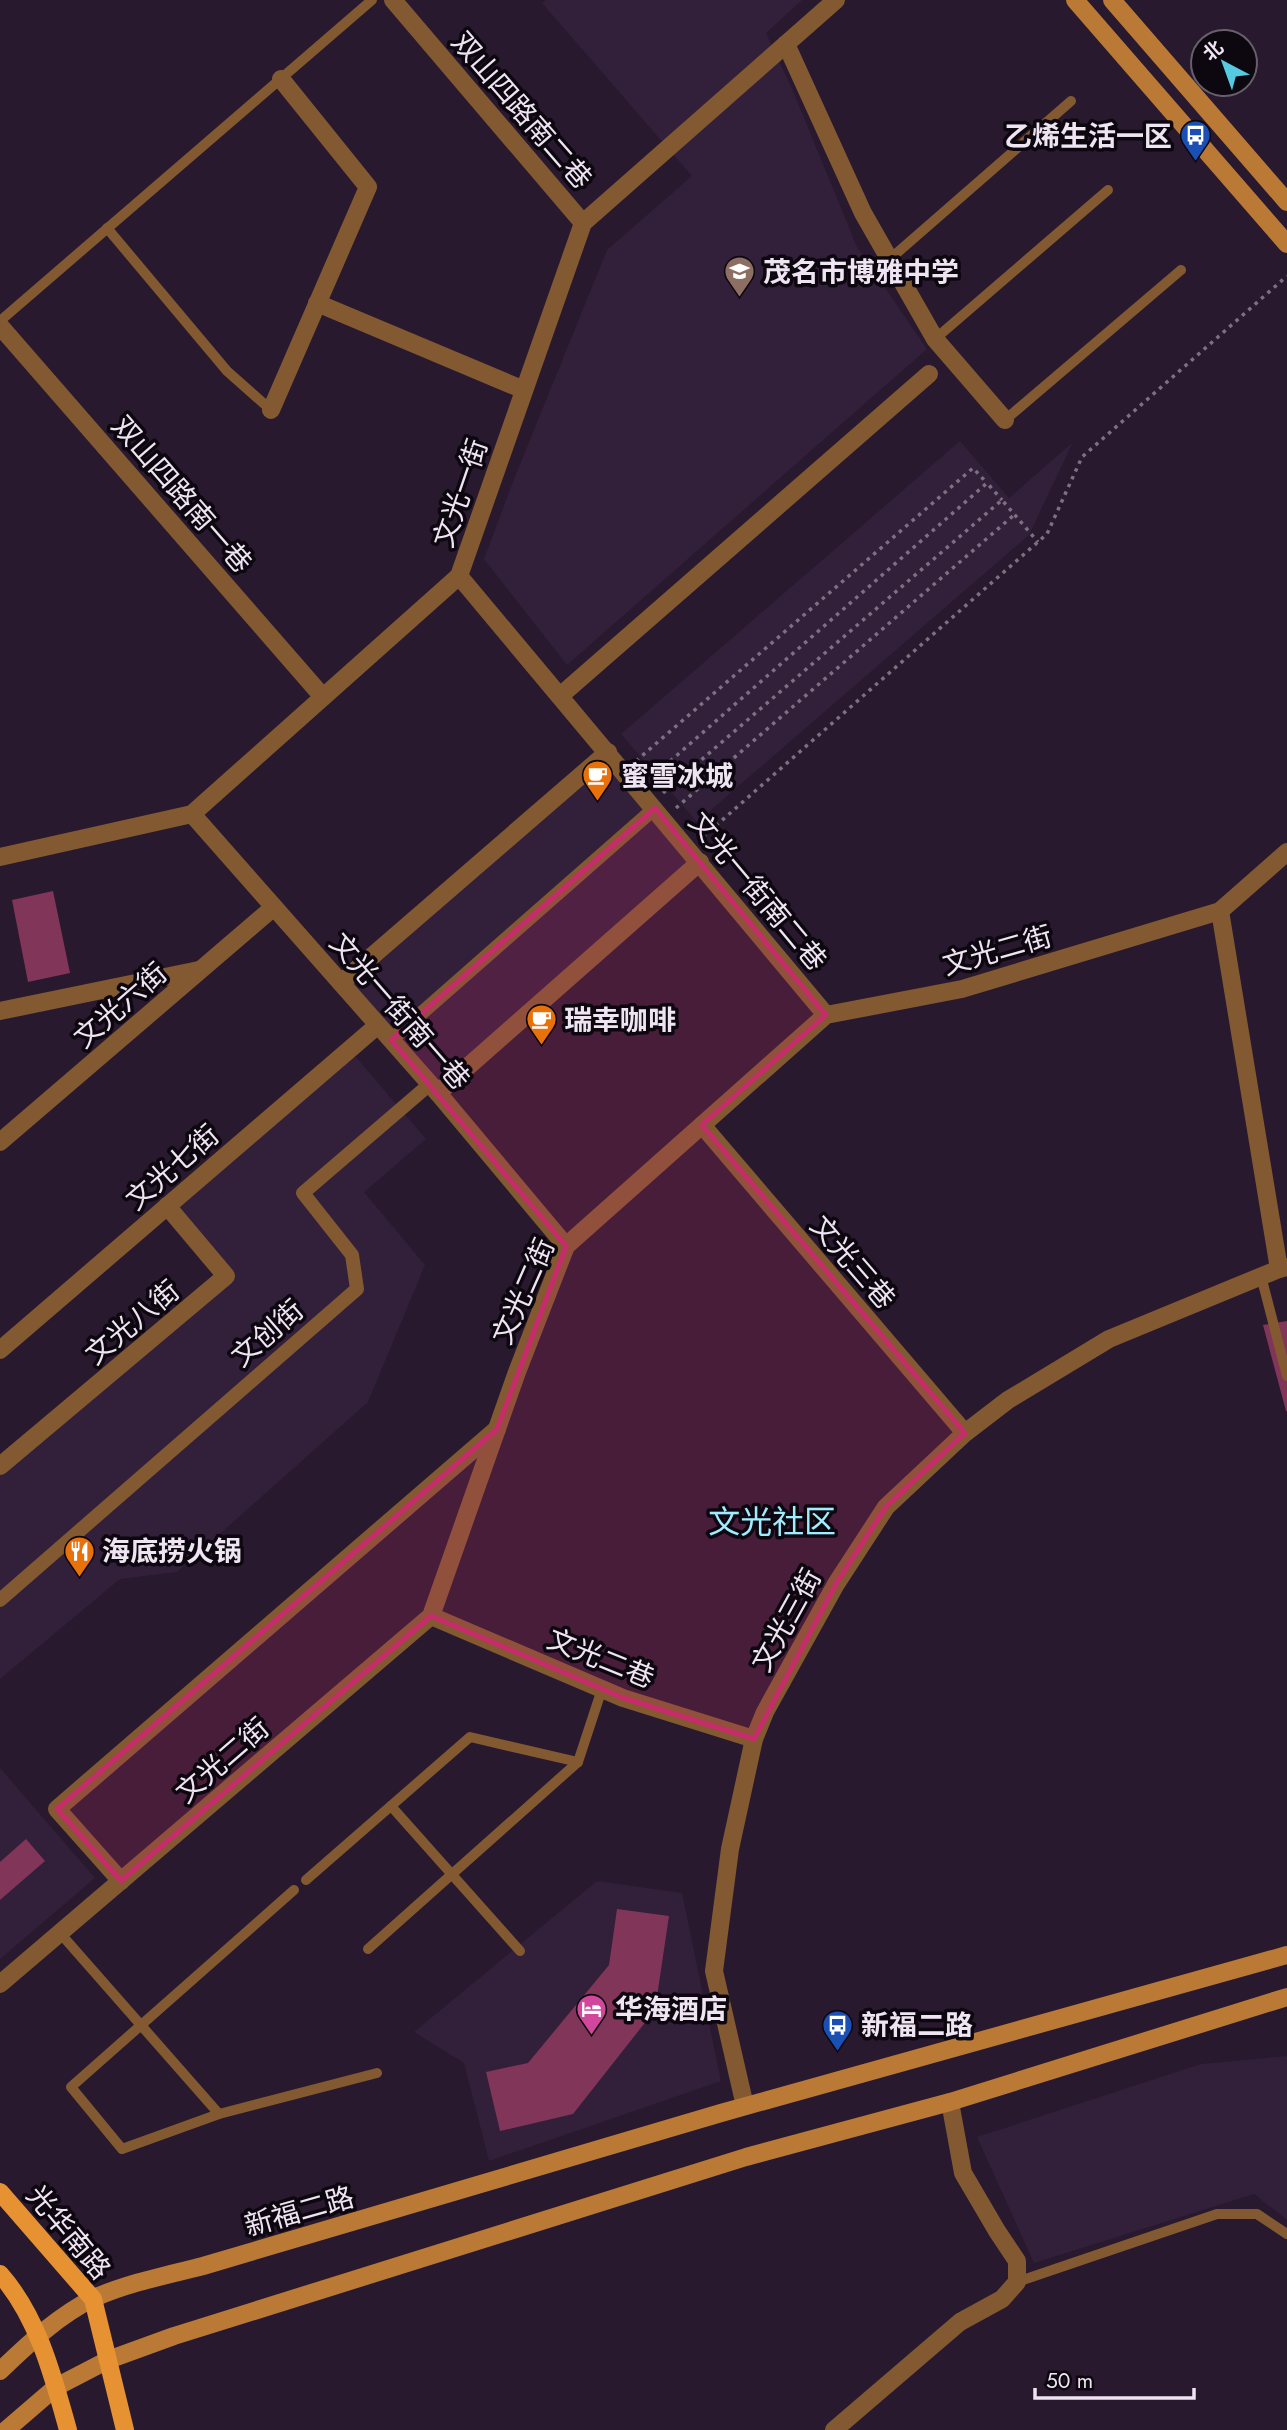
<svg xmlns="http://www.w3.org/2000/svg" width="1287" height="2430" viewBox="0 0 1287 2430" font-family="Jost,'Noto Sans SC',sans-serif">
<rect width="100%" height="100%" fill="#28192e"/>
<!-- built -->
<g fill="#321f3a">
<polygon points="546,0 802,0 766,33 793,91 857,247 927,349 567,665 484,559 514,479 607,250 692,176 542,3"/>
<polygon points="960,441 1009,498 1073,442 1029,535 697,822 621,734"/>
<polygon points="608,752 700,862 438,1093 341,983"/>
<polygon points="349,1049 426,1139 364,1192 425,1265 368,1402 177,1572 120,1579 0,1679 0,1466 226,1276 167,1206"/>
<polygon points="0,1768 95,1878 0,1959"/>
<polygon points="597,1881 682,1893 721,2081 489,2161 464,2063 414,2032"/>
<polygon points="1287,2056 1287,2220 1254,2194 1034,2263 977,2137 1201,2064"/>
</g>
<!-- building -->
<g fill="#803559">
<polygon points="53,891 70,973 28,982 12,900"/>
<polygon points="1287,1321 1287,1411 1286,1411 1263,1325"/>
<polygon points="26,1839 45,1861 0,1900 0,1862"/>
<polygon points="617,1909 669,1916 655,2010 573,2114 500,2131 486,2072 528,2063 609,1965"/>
</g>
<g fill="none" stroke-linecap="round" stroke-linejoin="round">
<!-- path -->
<g stroke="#7d7082" stroke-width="3.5" stroke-dasharray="3.5 5" stroke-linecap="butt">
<polyline points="636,761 973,468 987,483"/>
<polyline points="651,778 987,483 1002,500"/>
<polyline points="663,793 1002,500 1038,542"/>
<polyline points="676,808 1014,515"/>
<polyline points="703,837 1047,534 1082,457 1287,276"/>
</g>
<!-- service -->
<g stroke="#825931" stroke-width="10">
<polyline points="107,228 227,371 271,410"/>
<polyline points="890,259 1071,101"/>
<polyline points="0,321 372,0"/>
<polyline points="935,339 1108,190"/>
<polyline points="1005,420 1181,270"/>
<polyline points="1261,1276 1287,1376"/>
<polyline points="391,1806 520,1951"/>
<polyline points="306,1880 470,1737 578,1762 602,1689"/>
<polyline points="60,1933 219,2114 122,2149 71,2087 294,1890"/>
<polyline points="368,1949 578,1762"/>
<polyline points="219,2114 377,2073"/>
<polyline points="1017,2282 1217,2214 1257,2214 1287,2234"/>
</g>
<!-- pedestrian -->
<g stroke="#825931" stroke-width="14">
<polyline points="391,1040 655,808"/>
<polyline points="0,1600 357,1289 352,1255 303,1193 430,1084"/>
</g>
<!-- minor -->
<g stroke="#825931" stroke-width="18">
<polyline points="786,44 863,213 935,339 1005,420"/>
<polyline points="317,303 524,390"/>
<polyline points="271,410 368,187 281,79"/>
<polyline points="459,576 826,1015"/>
<polyline points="560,696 929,374"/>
<polyline points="192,814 438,1093 566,1246"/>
<polyline points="1220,911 1279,1269"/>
<polyline points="341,983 608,752"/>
<polyline points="0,1011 199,970"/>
<polyline points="438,1093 700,862"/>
<polyline points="702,1125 965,1433"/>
<polyline points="0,1142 274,907"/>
<polyline points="0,1350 378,1025"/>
<polyline points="0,1466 226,1276 167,1206"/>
<polyline points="431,1616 623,1698 754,1739"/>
<polyline points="121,1881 57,1809 497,1429"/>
<polyline points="745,2106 714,1971 730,1849 754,1739 765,1712 836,1584 886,1507 965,1433 1008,1400 1109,1339 1279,1269 1287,1267"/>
<polyline points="834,2430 960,2322 1002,2299 1017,2282 1017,2261 997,2231 963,2173 950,2102"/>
</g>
<!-- tertiary -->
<g stroke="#825931" stroke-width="18">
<polyline points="393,0 583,223"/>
<polyline points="0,326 323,697"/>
<polyline points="0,857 192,814 459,576 583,223 836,0"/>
<polyline points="0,1984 431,1616 517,1372 566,1246 826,1015 962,989 1220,911 1287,852"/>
</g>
<!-- secondary -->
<g stroke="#ba7934" stroke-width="18">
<polyline points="1075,0 1287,244"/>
<polyline points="1112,0 1287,202"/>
<path d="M0,2371C28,2344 59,2315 94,2298C128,2283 167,2275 203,2266L721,2113L1287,1955"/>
<polyline points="6,2430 56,2387 108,2360 174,2336 746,2157 950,2102 1287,1997"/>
</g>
<!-- primary -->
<g stroke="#e69132" stroke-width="18">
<polyline points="0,2192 93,2299 125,2430"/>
<path d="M0,2274C38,2317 53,2376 68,2430"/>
</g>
</g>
<!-- marked area -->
<path fill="#c62c6a" fill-opacity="0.2" stroke="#c62c6a" stroke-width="5" stroke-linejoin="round" d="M655,808L826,1015L702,1125L965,1433L886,1507L836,1584L754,1739L623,1698L431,1616L121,1881L57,1809L497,1429L566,1246L391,1040Z"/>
<!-- icons -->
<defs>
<symbol id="bus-pin" viewBox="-11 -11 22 30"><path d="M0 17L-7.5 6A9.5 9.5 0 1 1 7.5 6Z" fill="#1a4fb4" stroke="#0d0710"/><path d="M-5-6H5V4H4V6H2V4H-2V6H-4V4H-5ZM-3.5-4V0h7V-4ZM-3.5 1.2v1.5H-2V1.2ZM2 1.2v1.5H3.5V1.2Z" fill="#fff"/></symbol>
<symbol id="school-pin" viewBox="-11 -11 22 30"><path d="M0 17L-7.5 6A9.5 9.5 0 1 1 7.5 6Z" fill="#8d6e63" stroke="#0d0710"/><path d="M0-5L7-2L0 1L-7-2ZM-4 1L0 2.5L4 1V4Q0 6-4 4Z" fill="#fff"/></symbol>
<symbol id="cafe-pin" viewBox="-11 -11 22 30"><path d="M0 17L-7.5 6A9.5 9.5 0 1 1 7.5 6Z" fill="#e8710a" stroke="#0d0710"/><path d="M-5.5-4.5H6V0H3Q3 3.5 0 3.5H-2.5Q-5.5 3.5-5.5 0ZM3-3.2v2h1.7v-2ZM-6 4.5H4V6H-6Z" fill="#fff"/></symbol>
<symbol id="restaurant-pin" viewBox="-11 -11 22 30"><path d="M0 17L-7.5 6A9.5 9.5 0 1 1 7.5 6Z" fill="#e8710a" stroke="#0d0710"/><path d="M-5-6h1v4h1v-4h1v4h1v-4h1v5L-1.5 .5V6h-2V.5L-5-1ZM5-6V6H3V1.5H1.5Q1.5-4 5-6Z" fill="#fff"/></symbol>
<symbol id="hotel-pin" viewBox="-11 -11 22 30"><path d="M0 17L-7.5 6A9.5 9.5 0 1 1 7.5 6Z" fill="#d1479c" stroke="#0d0710"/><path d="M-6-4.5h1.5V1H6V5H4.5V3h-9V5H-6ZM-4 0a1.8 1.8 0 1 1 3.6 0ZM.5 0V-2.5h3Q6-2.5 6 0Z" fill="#fff"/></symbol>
</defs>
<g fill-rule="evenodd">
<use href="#bus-pin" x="1178" y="118" width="35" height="47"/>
<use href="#school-pin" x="722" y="254" width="35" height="47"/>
<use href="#cafe-pin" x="580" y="758" width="35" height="47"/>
<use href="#cafe-pin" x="524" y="1002" width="35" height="47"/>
<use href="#restaurant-pin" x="62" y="1534" width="35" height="47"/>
<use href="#hotel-pin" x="574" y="1992" width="35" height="47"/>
<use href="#bus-pin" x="820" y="2008" width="35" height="47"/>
</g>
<g text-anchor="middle" stroke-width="7" stroke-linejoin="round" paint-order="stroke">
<!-- street labels -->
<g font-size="28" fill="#eee4f2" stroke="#0d0710">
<text transform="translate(522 110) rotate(49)" y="10">双山四路南二巷</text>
<text transform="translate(460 493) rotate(-71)" y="10">文光一街</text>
<text transform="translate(182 494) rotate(49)" y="10">双山四路南一巷</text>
<text transform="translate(758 891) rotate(50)" y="10">文光一街南二巷</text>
<text transform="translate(997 950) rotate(-16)" y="10">文光二街</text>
<text transform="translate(120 1005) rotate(-41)" y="10">文光六街</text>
<text transform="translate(400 1011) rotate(49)" y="10">文光一街南一巷</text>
<text transform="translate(172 1167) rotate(-41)" y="10">文光七街</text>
<text transform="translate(853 1262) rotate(49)" y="10">文光三巷</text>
<text transform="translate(523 1291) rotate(-66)" y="10">文光二街</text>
<text transform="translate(132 1322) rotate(-40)" y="10">文光八街</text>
<text transform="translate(267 1333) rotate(-41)" y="10">文创街</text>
<text transform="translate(786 1620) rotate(-61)" y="10">文光三街</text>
<text transform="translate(601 1658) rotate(22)" y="10">文光二巷</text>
<text transform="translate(222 1760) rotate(-41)" y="10">文光二街</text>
<text transform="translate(299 2211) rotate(-16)" y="10">新福二路</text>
<text transform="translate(69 2232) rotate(50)" y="10">光华南路</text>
</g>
<!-- poi labels -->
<g font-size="28" font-weight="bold" fill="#eee4f2" stroke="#0d0710" text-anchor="start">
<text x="1172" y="146" text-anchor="end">乙烯生活一区</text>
<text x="763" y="282">茂名市博雅中学</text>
<text x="621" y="786">蜜雪冰城</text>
<text x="564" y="1030">瑞幸咖啡</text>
<text x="102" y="1561">海底捞火锅</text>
<text x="615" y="2019">华海酒店</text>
<text x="861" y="2035">新福二路</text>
</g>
<!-- quarter labels -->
<g font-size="32" fill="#9fedfe" stroke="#0d0710">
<text x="772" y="1533">文光社区</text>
</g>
</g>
<!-- north arrow -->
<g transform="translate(1224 63) rotate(319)"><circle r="33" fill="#0d0710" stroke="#675f6a" stroke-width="2"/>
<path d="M0-5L12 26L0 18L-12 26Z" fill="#55cae0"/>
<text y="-10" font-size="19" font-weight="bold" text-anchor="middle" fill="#eee4f2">北</text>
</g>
<!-- scale -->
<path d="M1035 2388v10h159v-10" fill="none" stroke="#eee4f2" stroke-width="3.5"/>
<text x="1046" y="2388" font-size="21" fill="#eee4f2" stroke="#0d0710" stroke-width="5" paint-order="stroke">50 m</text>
</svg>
